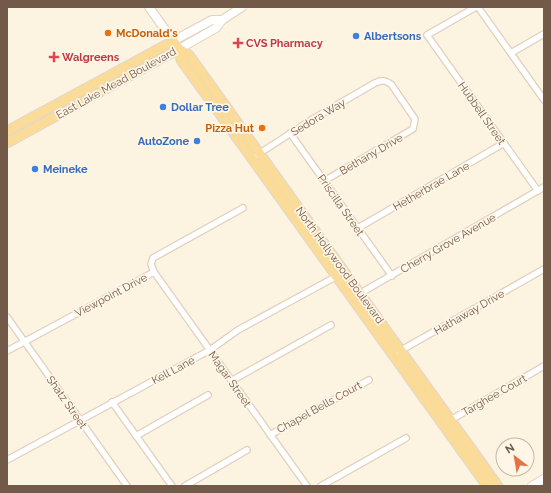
<svg xmlns="http://www.w3.org/2000/svg" width="551" height="493" viewBox="0 0 551 493" font-family="Raleway,sans-serif">
<rect width="100%" height="100%" fill="#fcf3e1"/>
<g fill="none" stroke-linecap="round" stroke-linejoin="round">
<defs>
<g id="street">
<polyline points="476,7 427,35 538,191"/>
<polyline points="478,7 544,100"/>
<polyline points="511,53 544,34"/>
<polyline points="290,133 392,276"/>
<path d="M257,155L311,120L375,83C382,80 385,80 391,84L415,119L413,129L324,181"/>
<polyline points="358,228 504,143"/>
<polyline points="154,272 307,486"/>
<polyline points="359,294 544,187"/>
<polyline points="7,317 127,486"/>
<polyline points="7,351 154,272 151,264 153,258 243,208"/>
<polyline points="398,352 544,269"/>
<polyline points="231,381 331,325"/>
<polyline points="112,402 172,486"/>
<polyline points="449,421 544,366"/>
<polyline points="270,435 369,380"/>
<polyline points="136,436 208,395"/>
<polyline points="7,460 210,350 238,330 337,276"/>
<polyline points="185,486 247,450"/>
<polyline points="321,486 406,438"/>
</g>
<g id="secondary">
<polyline points="149,7 173,41 212,20 222,20"/>
<polyline points="179,49 216,28 222,20 242,7"/>
<polyline points="532,486 544,479"/>
</g>
<g id="primary">
<polyline points="179,49 189,55 498,486"/>
<polyline points="7,131 173,41 179,49 181,60 487,486"/>
<polyline points="7,143 179,49"/>
</g>
</defs>
<!-- street casing -->
<use href="#street" stroke="#e0cfbd" stroke-width="8"/>
<!-- secondary casing -->
<use href="#secondary" stroke="#e5d0bb" stroke-width="10"/>
<!-- primary casing -->
<use href="#primary" stroke="#ddd7d3" stroke-width="11"/>
<!-- street -->
<use href="#street" stroke="#fff" stroke-width="5.5"/>
<!-- secondary -->
<use href="#secondary" stroke="#fff" stroke-width="8"/>
<!-- primary -->
<use href="#primary" stroke="#fbdb98" stroke-width="9"/>
</g>
<!-- markers -->
<g fill="#e8710a" stroke="#fff6e7" stroke-width="1.5">
<circle cx="108" cy="33" r="4"/>
<circle cx="262" cy="128" r="4"/>
</g>
<g fill="#3f7fe0" stroke="#fff6e7" stroke-width="1.5">
<circle cx="356" cy="36" r="4"/>
<circle cx="163" cy="107" r="4"/>
<circle cx="197" cy="141" r="4"/>
<circle cx="35" cy="169" r="4"/>
</g>
<g fill="#e0444e" stroke="#fff6e7" stroke-width="1.5">
<path d="M236 37h4v4h4v4h-4v4h-4v-4h-4v-4h4z"/>
<path d="M52 51h4v4h4v4h-4v4h-4v-4h-4v-4h4z"/>
</g>
<g text-anchor="middle" stroke-width="3.5" stroke-linejoin="round" paint-order="stroke">
<!-- food labels -->
<g font-size="11" font-weight="bold" fill="#c56008" stroke="#fff6e7" text-anchor="start">
<text x="116" y="37">McDonald's</text>
<text x="254" y="132" text-anchor="end">Pizza Hut</text>
</g>
<!-- shop labels -->
<g font-size="11" font-weight="bold" fill="#366cbe" stroke="#fff6e7" text-anchor="start">
<text x="364" y="40">Albertsons</text>
<text x="171" y="111">Dollar Tree</text>
<text x="189" y="145" text-anchor="end">AutoZone</text>
<text x="43" y="173">Meineke</text>
</g>
<!-- health labels -->
<g font-size="11" font-weight="bold" fill="#be3a42" stroke="#fff6e7" text-anchor="start">
<text x="246" y="47">CVS Pharmacy</text>
<text x="62" y="61">Walgreens</text>
</g>
<!-- street labels -->
<g font-size="11" fill="#735948" stroke="#fff6e7">
<text transform="translate(116 83) rotate(-29)" y="4">East Lake Mead Boulevard</text>
<text transform="translate(482 113) rotate(55)" y="4">Hubbell Street</text>
<text transform="translate(318 117) rotate(-31)" y="4">Sedora Way</text>
<text transform="translate(371 154) rotate(-30)" y="4">Bethany Drive</text>
<text transform="translate(431 186) rotate(-30)" y="4">Hetherbrae Lane</text>
<text transform="translate(341 205) rotate(55)" y="4">Priscilla Street</text>
<text transform="translate(448 243) rotate(-30)" y="4">Cherry Grove Avenue</text>
<text transform="translate(340 265) rotate(54)" y="4">North Hollywood Boulevard</text>
<text transform="translate(111 295) rotate(-28)" y="4">Viewpoint Drive</text>
<text transform="translate(469 312) rotate(-30)" y="4">Hathaway Drive</text>
<text transform="translate(173 370) rotate(-28)" y="4">Kell Lane</text>
<text transform="translate(230 379) rotate(55)" y="4">Magar Street</text>
<text transform="translate(494 395) rotate(-30)" y="4">Targhee Court</text>
<text transform="translate(67 402) rotate(55)" y="4">Shatz Street</text>
<text transform="translate(319 407) rotate(-29)" y="4">Chapel Bells Court</text>
</g>
</g>
<!-- border -->
<rect width="551" height="493" fill="none" stroke="#735948" stroke-width="16"/>
<!-- north arrow -->
<g transform="translate(515 457) rotate(329)"><circle r="19" fill="#fff6e7" stroke="#c7b7a7"/>
<path d="M0-3L7 15L0 10L-7 15Z" fill="#e77045"/>
<text y="-6" font-size="11" font-weight="bold" text-anchor="middle" fill="#735948">N</text>
</g>
</svg>
